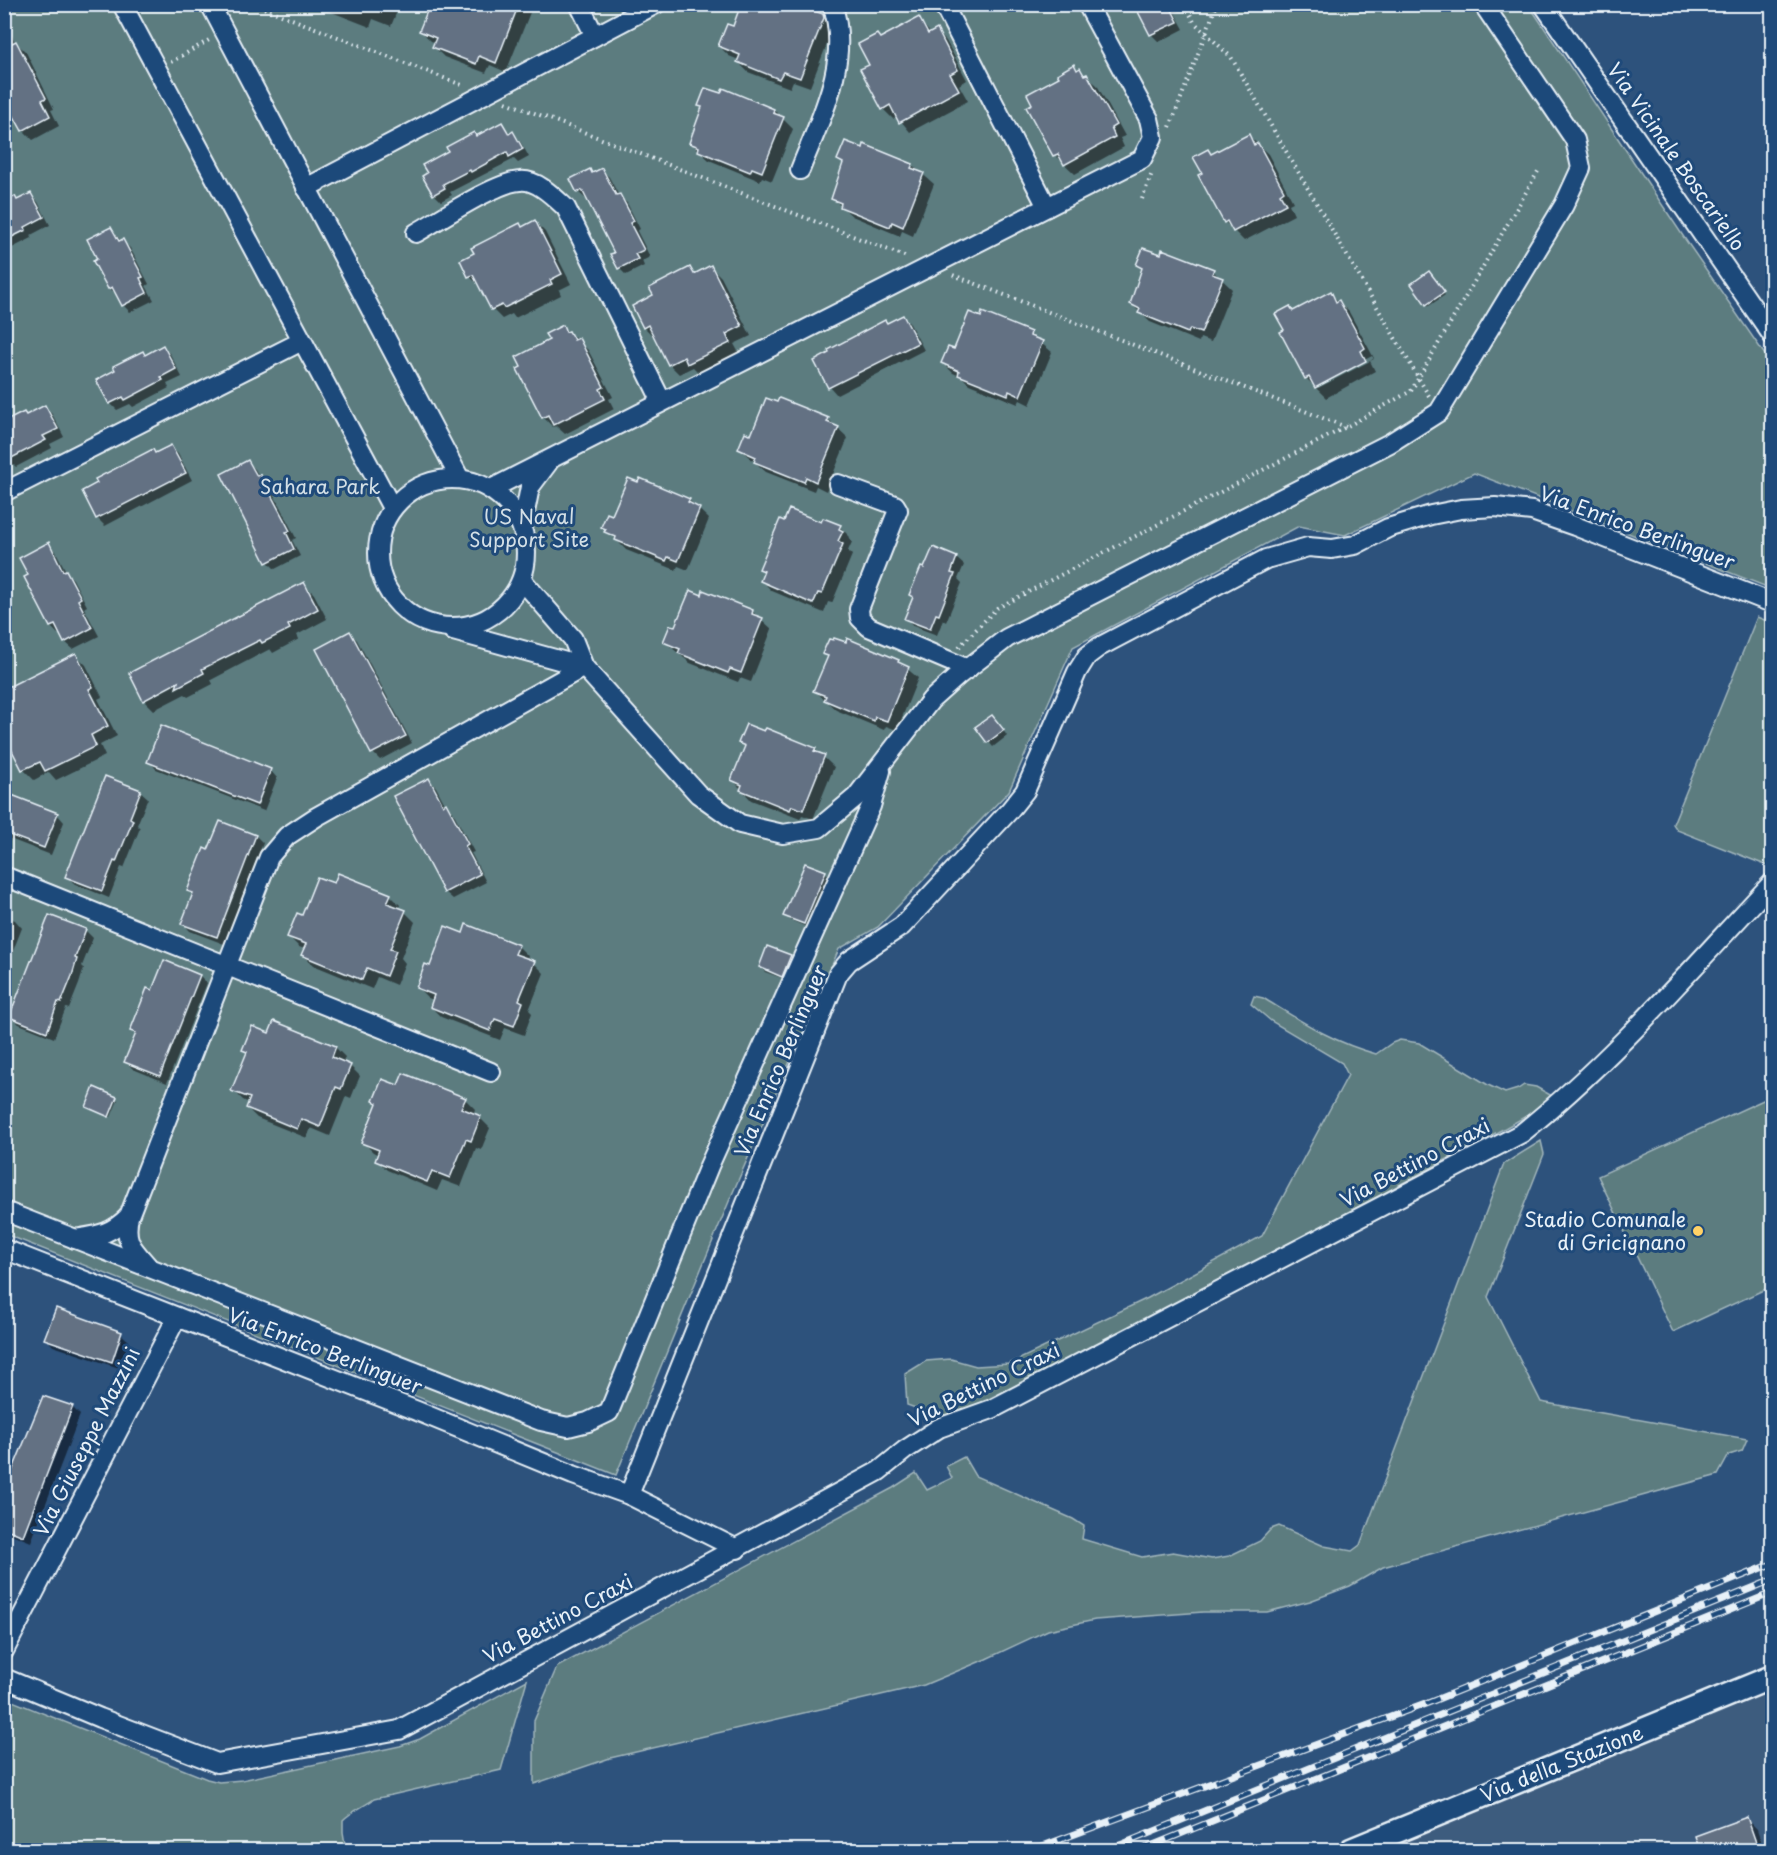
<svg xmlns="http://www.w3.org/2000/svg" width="1777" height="1855" viewBox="0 0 1777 1855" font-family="'Playpen Sans',sans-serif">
<rect width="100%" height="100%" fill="#2d527c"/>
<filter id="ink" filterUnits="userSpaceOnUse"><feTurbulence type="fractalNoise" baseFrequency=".0167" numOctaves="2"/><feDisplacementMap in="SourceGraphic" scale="12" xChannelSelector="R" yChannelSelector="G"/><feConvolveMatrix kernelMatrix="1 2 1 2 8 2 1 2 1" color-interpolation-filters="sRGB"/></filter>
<g filter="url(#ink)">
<!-- built -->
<polygon fill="#3e5b7e" points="1772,1677 1772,1850 1351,1850"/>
<!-- green -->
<g fill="#5b7b7f" stroke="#a2b6bc" stroke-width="1.5">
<polygon points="4,5 1529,5 1685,239 1772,365 1772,589 1474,473 1345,535 1299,526 1073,647 1009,791 878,927 839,949 730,1199 616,1475 5,1234"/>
<polygon points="1757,617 1772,623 1772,861 1768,866 1677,830 1673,824"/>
<path d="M1254,996L1263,998C1301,1021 1332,1042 1376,1054L1392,1043L1400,1040L1419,1043L1488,1085L1505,1093L1518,1089L1524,1085L1536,1087L1552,1096L1542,1107L1505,1128L1241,1270L971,1410L938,1416L907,1405L905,1374L926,1361L951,1359L976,1366L1009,1364L1148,1298L1262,1236L1348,1075L1342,1063L1271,1021L1251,1004Z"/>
<polygon points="1772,1096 1772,1286 1673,1332 1598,1176"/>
<polygon points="1541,1141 1544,1154 1488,1297 1541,1402 1747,1439 1742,1451 1729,1455 1718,1475 1383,1567 1350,1586 1310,1601 1267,1612 1203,1612 1095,1620 1048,1630 986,1659 924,1685 610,1758 534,1784 534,1721 557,1667 893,1488 916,1473 927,1490 952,1478 946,1466 964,1457 975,1476 1073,1519 1084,1526 1082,1539 1142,1557 1173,1552 1212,1559 1229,1556 1260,1541 1271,1529 1279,1526 1324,1546 1352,1551 1360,1545 1504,1164"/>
<path d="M527,1680L501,1770L374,1799C363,1807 352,1811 343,1820V1832L346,1850H5V1698L207,1779L219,1782L242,1780L400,1746L420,1739Z"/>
</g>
<!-- shadow -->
<g fill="#0007" fill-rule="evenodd">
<polygon points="323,4 400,4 391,26 373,19 370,27 329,11"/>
<polygon points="432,4 526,4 531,10 506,72 490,65 486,73 444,57 434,47 436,43 431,41 421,31"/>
<polygon points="743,4 813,4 821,12 820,15 833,26 833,29 810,87 793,81 790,88 748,72 738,62 739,60 729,56 719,46 733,28"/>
<polygon points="1136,4 1175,4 1179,11 1175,13 1184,29 1159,42 1152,35"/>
<polygon points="4,12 10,22 6,24 15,42 26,52 54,109 51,110 59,126 33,140 23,130 4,95"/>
<polygon points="919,19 931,34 936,31 946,41 967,80 959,85 968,101 910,132 897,116 893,119 883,109 871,65 881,39"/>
<polygon points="1074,66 1097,85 1125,136 1120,138 1124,147 1075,174 1055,155 1028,108"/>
<polygon points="699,105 774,110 793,129 772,181 762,177 760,181 709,160 691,143 703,109"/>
<polygon points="502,124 511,134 513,133 520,141 529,157 518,163 514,159 450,192 452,195 441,201 434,194 477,137"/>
<polygon points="1249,136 1268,154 1293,202 1289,204 1294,215 1244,241 1225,222 1204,174 1212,155"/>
<polygon points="839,160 912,165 934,184 913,236 902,231 900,236 852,216 833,199 844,165"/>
<polygon points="602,170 609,177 619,196 627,203 640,229 637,231 650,257 642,261 644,266 626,275 619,268 616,253 588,198 586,199 578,192 593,175"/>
<polygon points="31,195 38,202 50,225 31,235 32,238 6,251 4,249 4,203 18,201"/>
<polygon points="535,222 545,232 571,284 559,290 561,295 515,318 512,314 502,319 492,309 480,286 469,276"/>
<polygon points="111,228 121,241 123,241 130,248 149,284 146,286 154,300 130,312 123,305 118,295 109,288 99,259"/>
<polygon points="1138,265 1213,271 1232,289 1211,342 1200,338 1199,342 1150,322 1131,304 1142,270"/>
<polygon points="711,267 721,277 751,336 734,344 739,353 699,373 693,367 679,374 669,364 655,336 654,337 644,327 655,296 690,269 695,275"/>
<polygon points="1431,274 1445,295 1429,306 1413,284"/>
<path d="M1330,293L1349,312L1374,358L1370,361L1375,371L1326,398L1306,378L1286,330L1290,308L1295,312ZM1372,356L1374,359L1318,388L1316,386Z"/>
<polygon points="903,316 910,324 924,350 837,395 830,387 816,361"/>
<polygon points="563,327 588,350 613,397 609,399 614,409 565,434 556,426 553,427 543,417 523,368"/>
<polygon points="1030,334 1052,352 1030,405 1020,400 1018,404 969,384 962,377 953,373 943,363 954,351"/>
<polygon points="163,347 170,354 182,377 167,384 169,388 133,407 130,404 117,410 110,403 145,356"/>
<polygon points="45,407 52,414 64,437 50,444 52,448 16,467 13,464 4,469 4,424 27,417"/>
<polygon points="828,419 848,438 826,491 816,486 814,491 766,472 740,449 752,436"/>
<polygon points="171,447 178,454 192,480 105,526 97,518 84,492"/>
<polygon points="248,462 255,469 259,476 268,483 296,538 292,540 300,556 275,569 268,562"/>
<polygon points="689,500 709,519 688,570 678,566 676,570 626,550 603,526 613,517"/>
<polygon points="784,523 840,527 850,537 849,539 852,542 848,551 852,555 832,603 828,602 824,613 772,591 762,581 765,573 761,569"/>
<polygon points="48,544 56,552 67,573 73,579 87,606 84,608 99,636 73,649 65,642 60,633 58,634 51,627"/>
<polygon points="956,558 964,565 958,579 962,583 946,622 943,620 937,635 913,626 906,618 914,598 911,595"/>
<polygon points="304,584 314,594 327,619 297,635 299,639 273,653 270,649 211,680 213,684 188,697 185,694 154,710 144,700"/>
<polygon points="753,612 772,629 751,682 740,678 738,682 690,663 665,642 676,628"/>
<polygon points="350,633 357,640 412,743 380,760 373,753"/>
<polygon points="824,653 898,661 918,678 897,730 886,726 884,730 836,710 815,691 829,658"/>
<polygon points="76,655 86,665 102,697 98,699 117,736 100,745 105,756 56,780 49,772 34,780 24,770 12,745 4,738 4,706"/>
<polygon points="997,721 1007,736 993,747 977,727"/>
<polygon points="740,743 815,749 834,767 813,819 802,815 800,819 751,800 741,789 733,780 745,748"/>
<polygon points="149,761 270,770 277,778 264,811 156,769"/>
<polygon points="428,779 436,787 445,804 453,812 474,852 471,853 486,882 453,899 445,892"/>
<polygon points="140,791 148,798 137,825 140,828 124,868 121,867 109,898 75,884 67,877"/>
<polygon points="4,794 57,814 64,822 51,855 10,839 10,842 4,840"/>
<polygon points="256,836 263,843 224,944 190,931 183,923 194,895 189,890"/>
<polygon points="825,872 830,877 809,928 790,920 785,915"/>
<polygon points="335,885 390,895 400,905 399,909 405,912 415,922 401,958 405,963 396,985 377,977 372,989 313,965 303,955 305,949 299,947 289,937 302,917"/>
<polygon points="4,916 15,920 22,928 9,961 4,959"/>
<polygon points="85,930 93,938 82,966 84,968 79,984 69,1009 66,1008 54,1038 19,1024 11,1017"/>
<polygon points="464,935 518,946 528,956 526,960 534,963 544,973 529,1010 532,1013 524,1035 505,1028 500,1040 441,1017 431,1007 434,1000 428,998 418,988 430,967"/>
<polygon points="768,947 791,957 795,961 787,980 765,972 760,967"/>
<polygon points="200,976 207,983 167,1083 133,1069 126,1062 136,1035 132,1031 153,992"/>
<polygon points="270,1035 335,1047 345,1057 343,1063 350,1066 360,1076 351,1098 346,1096 330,1136 311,1128 307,1138 257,1118 247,1108 249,1103 243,1100 233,1090 248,1053 244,1049"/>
<polygon points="399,1087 465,1099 475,1109 473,1115 480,1118 490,1128 481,1150 476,1148 461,1187 442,1180 437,1191 387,1170 377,1160 379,1155 373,1152 363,1142 378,1105 374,1101"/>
<polygon points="94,1089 118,1100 111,1117 89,1108"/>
<polygon points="4,1291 13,1299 4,1323"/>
<polygon points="121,1334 129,1341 119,1368 53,1346 46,1338"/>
<polygon points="72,1407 80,1415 31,1542 4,1531 4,1495"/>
<polygon points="1747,1819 1757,1829 1764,1850 1702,1850"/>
</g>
<!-- building -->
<g fill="#647183" stroke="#e8f1f8" stroke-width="1.5">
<polygon points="430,4 519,4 496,63 479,56 476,64 432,47 436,38 419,31"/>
<polygon points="741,4 810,4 809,9 823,14 824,18 800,78 783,72 779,79 737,62 740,55 718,46 727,24 733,26"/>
<polygon points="1134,4 1169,4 1178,22 1150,35"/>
<polygon points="919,17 928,34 937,29 958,70 950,74 959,90 899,123 890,105 882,110 860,69 869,65 858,44 877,34 880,38"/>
<polygon points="16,41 46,98 42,100 50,116 22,131 4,98 4,47"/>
<polygon points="1074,64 1077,70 1080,68 1084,75 1087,74 1116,125 1111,128 1115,137 1064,165 1058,154 1053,156 1026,107 1032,104 1027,94 1059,77 1057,74"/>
<polygon points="705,88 721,93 723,88 774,109 773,113 784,117 762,172 752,168 750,172 698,151 699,147 689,143 702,107 698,106"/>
<polygon points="502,122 509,134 513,131 523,149 509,157 507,152 471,172 470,170 443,184 445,188 433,195 422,176 427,173 422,165 448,151 446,147 474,132 476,136"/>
<polygon points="1249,134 1254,145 1258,143 1284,191 1280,194 1286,204 1233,232 1227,221 1224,223 1198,175 1202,173 1193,157 1208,149 1211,154"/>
<polygon points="845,141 863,148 864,144 913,164 911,168 924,173 903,227 892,222 890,227 840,207 841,203 831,199 843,163 837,160"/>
<polygon points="602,168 616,195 620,194 634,221 630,223 644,250 635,254 638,259 618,269 610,254 614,253 582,190 577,193 570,179 590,169 592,173"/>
<polygon points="31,193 44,217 25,227 26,230 4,241 4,202 15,196 17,200"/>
<polygon points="535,220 562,274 550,280 552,284 504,308 502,305 491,310 473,275 468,277 460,260 474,253 471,248 520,223 522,227"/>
<polygon points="111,227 119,241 123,239 143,277 140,278 147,293 122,306 112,287 108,289 93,261 97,259 87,239"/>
<polygon points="1143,248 1161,254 1162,249 1214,269 1212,274 1223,278 1201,333 1190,329 1188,333 1138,313 1140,309 1130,304 1142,268 1136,265"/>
<polygon points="711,265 742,326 726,334 730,343 687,364 684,357 668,365 648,325 643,328 632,306 653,295 649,288 690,267 694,274"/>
<polygon points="1429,271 1445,292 1426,305 1411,284"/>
<polygon points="1331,291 1336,302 1339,300 1365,348 1361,351 1366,361 1315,388 1309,377 1305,379 1280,332 1284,330 1275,314 1290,306 1293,311"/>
<polygon points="969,312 981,317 982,312 1031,332 1030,336 1043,341 1020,396 1009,391 1008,395 958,375 959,371 941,363 948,347 954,349"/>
<polygon points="903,315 918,343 828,388 814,361 829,353 828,350 885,320 887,323"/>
<polygon points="563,325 566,332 569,331 574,340 579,338 604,387 600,389 605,399 553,425 548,415 542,418 517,369 521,367 516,357 549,340 545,334"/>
<polygon points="163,345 176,369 161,377 163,380 125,400 123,397 109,404 96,380 115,370 113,366 143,351 145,355"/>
<polygon points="766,398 777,402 779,398 829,418 827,422 839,427 816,482 806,477 804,482 754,462 756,457 738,449 745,432 751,435"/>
<polygon points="45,405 58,429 43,436 46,440 4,462 4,422 24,412 26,415"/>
<polygon points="171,445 186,473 96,519 82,491 97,483 95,479 153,449 155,453"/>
<polygon points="248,460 257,476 260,474 290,531 286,532 294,549 266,563 221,474"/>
<polygon points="628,478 638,482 640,478 690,499 688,502 700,508 678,561 668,557 666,561 615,540 616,537 604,532 606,529 601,527 607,513 612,515"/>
<polygon points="789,509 821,522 823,518 841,525 839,529 843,531 838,541 843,544 822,594 818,593 813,604 760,581 764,571 759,569 780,519 784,521"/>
<polygon points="49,542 63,571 66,570 81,598 78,600 92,628 64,643 55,625 50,627 24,577 28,575 19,558"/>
<polygon points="933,547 957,557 951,573 955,574 939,615 936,614 930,629 904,619 913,597 909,595 921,567 924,568"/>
<polygon points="304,582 318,609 288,625 290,629 262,643 260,640 202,669 204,673 176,688 178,682 143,701 129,673"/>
<polygon points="690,590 702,595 703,590 753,610 752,614 763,618 741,673 730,669 728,673 678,653 680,649 663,642 670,625 675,626"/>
<polygon points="350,631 406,736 371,754 316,649"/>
<polygon points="834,638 846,642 847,638 899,660 898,662 909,667 887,721 875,717 874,721 824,700 826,696 813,691 828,656 822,654 829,639 833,640"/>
<polygon points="76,653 93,687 89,689 108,726 91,735 96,746 45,771 40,762 22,770 4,735 4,689"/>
<polygon points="992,715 1004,730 987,743 975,727"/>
<polygon points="746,724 764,731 766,728 816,748 814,751 825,755 803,810 792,806 790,810 740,790 742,785 731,780 745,746 738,743"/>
<polygon points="161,725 271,769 257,805 147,762"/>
<polygon points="105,776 141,790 130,818 133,820 116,862 114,861 102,891 65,877"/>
<polygon points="429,778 443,805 446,803 468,844 465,846 480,874 444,893 393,796"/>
<polygon points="4,792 58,813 44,848 4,833"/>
<polygon points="220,821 256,835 217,937 181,924 193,893 187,891 204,848 208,850"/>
<polygon points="805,863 826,871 804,924 783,916"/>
<polygon points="338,873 391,894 387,903 406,910 390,949 396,951 386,976 367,968 362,980 301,955 306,944 287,937 297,913 302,915 317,877 334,883"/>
<polygon points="49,915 86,929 75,958 77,959 72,976 61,1003 58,1002 47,1032 9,1017"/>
<polygon points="466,924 519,945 515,954 535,961 519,1000 523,1002 514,1026 495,1019 490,1031 430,1007 434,995 416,988 425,964 430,966 445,926 463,933"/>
<polygon points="767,946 791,955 782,977 759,967"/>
<polygon points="164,960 200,975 160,1076 124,1062 136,1033 130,1031 147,988 152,990"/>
<polygon points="274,1021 336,1046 332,1057 351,1065 341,1089 336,1087 320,1127 301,1119 297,1129 246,1108 250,1098 231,1091 247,1052 242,1050 252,1026 269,1033"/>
<polygon points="403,1073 466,1098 461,1108 481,1116 471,1141 466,1139 450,1178 432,1171 427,1182 375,1161 379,1150 361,1143 377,1103 373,1101 382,1079 398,1085"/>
<polygon points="94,1087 117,1097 109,1117 86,1107"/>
<polygon points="56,1308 122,1332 112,1362 44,1339"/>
<polygon points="43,1396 73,1406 23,1536 4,1528 4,1491"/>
<polygon points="1747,1817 1759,1851 1700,1851 1695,1836"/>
</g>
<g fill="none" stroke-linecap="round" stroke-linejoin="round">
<defs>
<g id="minor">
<polyline points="122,4 392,508"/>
<polyline points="210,4 460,479"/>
<polyline points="579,4 595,36"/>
<polyline points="943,4 1047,207"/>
<polyline points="1543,4 1772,335"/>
<path d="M800,170C820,119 852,60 832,4"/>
<polyline points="306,188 656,4"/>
<path d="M416,233C439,220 496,182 520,181C537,179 555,198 566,208L662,402"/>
<circle cx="452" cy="553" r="74"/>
<polyline points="838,484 895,505 898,510 859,609 860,618 869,627 968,669"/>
<polyline points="491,489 1142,159 1153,137 1149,119 1087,4"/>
<polyline points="4,492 302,341"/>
<polyline points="522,527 530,487 548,463"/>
<polyline points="522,580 573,639 584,667 698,794 740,824 783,834 819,828 856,797 931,700 959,675 1007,638 1390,443 1439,412 1564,205 1581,168 1575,140 1483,4"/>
<polyline points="453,631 584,667"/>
<polyline points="4,876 491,1072"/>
<polyline points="4,1211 541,1421 568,1427 588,1422 609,1412 709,1166 871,806 881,771"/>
<path d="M75,1239C100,1235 111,1234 129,1216"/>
<polyline points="4,1249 417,1411 573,1475 629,1495 737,1549"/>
<path d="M147,1265C131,1247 124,1241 129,1216L269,857L287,836L316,817L584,667"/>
<polyline points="629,1495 838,974 849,961 902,926 1009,811 1025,791 1077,672 1087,656 1099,647 1266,559 1308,547 1332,549 1355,545 1388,528 1431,515 1461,509 1495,507 1532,511 1575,526 1772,603"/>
<polyline points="4,1651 177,1317"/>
<path d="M4,1678L100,1718L217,1763L399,1730L879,1471L905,1450L939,1428L992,1409L1522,1133C1614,1059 1691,969 1772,883"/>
</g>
<polyline id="tertiary" points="1351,1850 1772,1677"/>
</defs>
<!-- minor casing -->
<use href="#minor" stroke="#e8f1f8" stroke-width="22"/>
<!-- tertiary casing -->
<use href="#tertiary" stroke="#e8f1f8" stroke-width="27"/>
<!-- path -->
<g stroke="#e8f1f8" stroke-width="4" stroke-dasharray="1.5 4.5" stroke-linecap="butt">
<polyline points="253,4 462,85"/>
<polyline points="1185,4 1194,22 1231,57 1429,396"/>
<polyline points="171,62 211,39"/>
<polyline points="506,102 907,257"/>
<polyline points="1170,127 1217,4"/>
<polyline points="1142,199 1152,173"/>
<polyline points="953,275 1346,427"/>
<polyline points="959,647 997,608 1346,427 1411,391 1540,168"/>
</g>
<!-- minor -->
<use href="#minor" stroke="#1f4a7a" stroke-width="18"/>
<!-- tertiary -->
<use href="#tertiary" stroke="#1f4a7a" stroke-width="22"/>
<defs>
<g id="rail">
<polyline points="1032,1850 1428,1703 1772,1564"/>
<polyline points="1108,1850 1772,1580"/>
<polyline points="1141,1850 1772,1593"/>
</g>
</defs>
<!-- rail casing -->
<use href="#rail" stroke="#e8f1f8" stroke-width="7"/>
<!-- rail -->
<use href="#rail" stroke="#1f4a7a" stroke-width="4.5" stroke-dasharray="14" stroke-linecap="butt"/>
</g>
</g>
<!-- markers -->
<circle fill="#ffd166" stroke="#1f4a7a" stroke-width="2" cx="1698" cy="1231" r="6"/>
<g text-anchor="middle" stroke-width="6" stroke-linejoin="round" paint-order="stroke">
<!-- street labels -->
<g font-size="20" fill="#e8f1f8" stroke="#1f4a7a">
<text transform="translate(1676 157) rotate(55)" y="7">Via Vicinale Boscariello</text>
<text transform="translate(1637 528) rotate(20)" y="7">Via Enrico Berlinguer</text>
<text transform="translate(781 1061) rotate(-67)" y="7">Via Enrico Berlinguer</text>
<text transform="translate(1415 1163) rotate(-28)" y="7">Via Bettino Craxi</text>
<text transform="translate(325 1351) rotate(21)" y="7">Via Enrico Berlinguer</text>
<text transform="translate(984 1385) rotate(-26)" y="7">Via Bettino Craxi</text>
<text transform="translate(87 1442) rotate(-63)" y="7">Via Giuseppe Mazzini</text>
<text transform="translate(558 1619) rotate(-28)" y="7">Via Bettino Craxi</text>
<text transform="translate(1562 1764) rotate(-22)" y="7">Via della Stazione</text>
</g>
<!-- park labels -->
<g font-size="20" fill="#d3dfe6" stroke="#1f4a7a">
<text x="320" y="494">Sahara Park</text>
<text x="529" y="524">US Naval<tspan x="529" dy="23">Support Site</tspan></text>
</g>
<!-- poi labels -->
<g font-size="20" fill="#e8f1f8" stroke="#1f4a7a" text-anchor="end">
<text x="1686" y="1227">Stadio Comunale<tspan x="1686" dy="23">di Gricignano</tspan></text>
</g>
</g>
<!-- margin -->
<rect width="1777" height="1855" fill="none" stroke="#1f4a7a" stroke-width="24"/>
<rect x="12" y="12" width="1753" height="1831" fill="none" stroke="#e8f1f8" stroke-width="2" filter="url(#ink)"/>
</svg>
